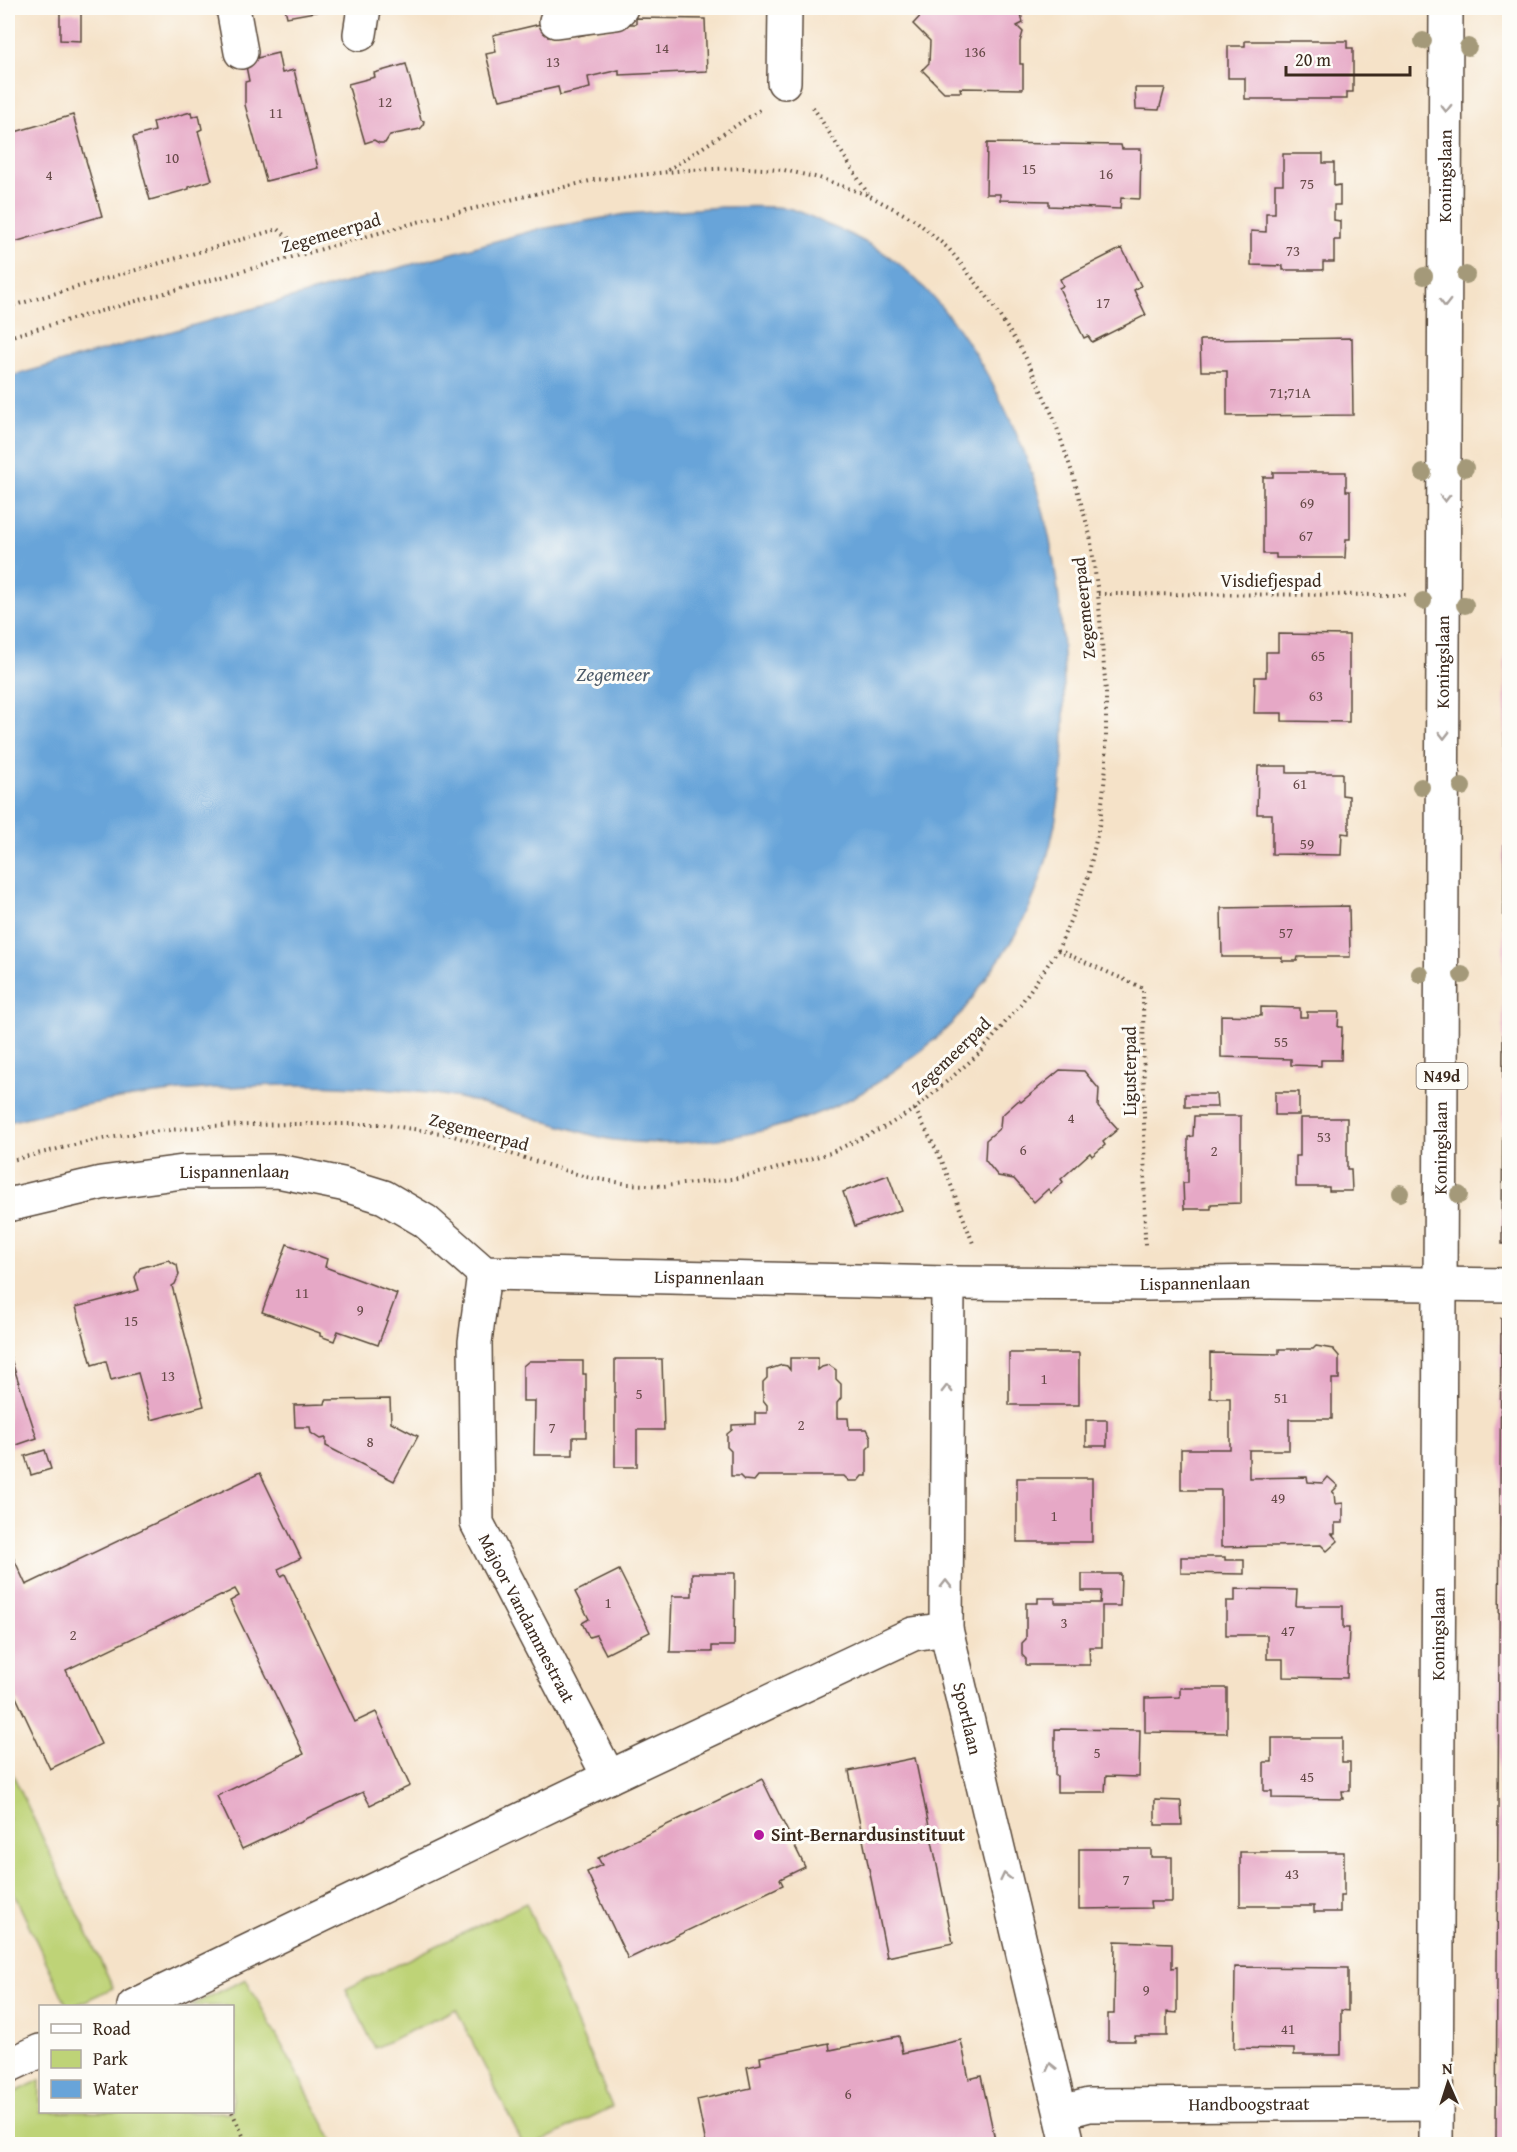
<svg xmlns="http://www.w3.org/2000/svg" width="1517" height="2152" viewBox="0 0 1517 2152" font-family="'Gentium Book Plus',serif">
<rect width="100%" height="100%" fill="#fdfcf7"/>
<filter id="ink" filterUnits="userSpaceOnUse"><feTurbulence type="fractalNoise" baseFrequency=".0167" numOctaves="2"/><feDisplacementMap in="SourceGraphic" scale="12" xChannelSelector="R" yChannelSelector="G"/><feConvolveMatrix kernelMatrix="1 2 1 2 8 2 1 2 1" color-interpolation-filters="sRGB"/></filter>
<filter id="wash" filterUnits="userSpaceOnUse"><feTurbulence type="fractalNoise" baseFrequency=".008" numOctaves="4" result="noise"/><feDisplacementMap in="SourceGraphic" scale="24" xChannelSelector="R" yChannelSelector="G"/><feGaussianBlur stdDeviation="1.35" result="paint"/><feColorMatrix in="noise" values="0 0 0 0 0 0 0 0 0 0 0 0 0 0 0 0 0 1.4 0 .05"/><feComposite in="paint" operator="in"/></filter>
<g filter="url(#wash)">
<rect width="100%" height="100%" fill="#f5e2c8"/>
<!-- green -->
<g fill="#bed377" stroke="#7c7e4a" stroke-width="1.5">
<polygon points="8,1764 113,1988 74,2006 67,2006 8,1881"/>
<polygon points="526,1903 612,2107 536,2144 523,2144 456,2009 375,2048 346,1989"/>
<polygon points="246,1979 335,2144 8,2144 8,2096 40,2080 40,2112 232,2112 232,2006 190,2006"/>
</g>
<!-- water -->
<path fill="#68a4d9" stroke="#52677c" stroke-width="1.5" d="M721,207C740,207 774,205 791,209C804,212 817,220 828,225C853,235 878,247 899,264C956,312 994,379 1022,447C1054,525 1064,610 1064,694C1065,751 1062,809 1045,864C1033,906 1017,936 991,971C981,985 972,1000 962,1012C947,1030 928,1046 909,1060C891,1073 871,1089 850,1099C779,1134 693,1150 614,1140C601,1138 588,1134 575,1130C540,1120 504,1108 468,1100C433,1092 394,1090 358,1087C240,1080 122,1093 8,1122V377L535,230L626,214Z"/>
<g id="blocks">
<!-- building -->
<g fill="#e6a8c6">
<polygon points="285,8 331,8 331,9 287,17"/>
<polygon points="928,8 1020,8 1023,23 1017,26 1023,32 1020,42 1020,64 1023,64 1023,89 960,88 961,92 944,92 922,70 929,63 930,41 913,24"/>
<polygon points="60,13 81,13 81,41 60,40"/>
<polygon points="636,18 705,19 707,71 619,75 619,70 588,77 590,88 560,95 558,87 500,100 498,94 496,94 486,54 496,52 493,35 545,23 548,37 577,30 578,36 618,27 617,24 636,24"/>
<polygon points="1245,41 1347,41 1347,48 1353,48 1353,92 1347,92 1347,99 1245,99 1245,78 1228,78 1228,46 1245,46"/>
<polygon points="278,53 282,73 294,70 318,168 266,181 245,105 245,82 249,81 245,61"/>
<polygon points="406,64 421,120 424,121 423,126 420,129 390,135 385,143 379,143 374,140 365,143 348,84 375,77 374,73"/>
<polygon points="1135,88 1165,88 1159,110 1136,109"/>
<polygon points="191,112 192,117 199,115 202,129 198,131 212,180 189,187 189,189 150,200 133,137 155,131 153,122"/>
<polygon points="73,115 102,216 8,244 8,134"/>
<polygon points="987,143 1121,145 1122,149 1141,149 1140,199 1121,198 1120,209 1049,206 1049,201 1000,200 1000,194 986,194"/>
<polygon points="1283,154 1323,154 1323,163 1334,163 1334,186 1340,185 1340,205 1334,205 1334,220 1340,221 1340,240 1334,240 1334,262 1323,262 1323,270 1283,270 1283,266 1251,265 1251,231 1266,232 1266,213 1275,213 1275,184 1283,184"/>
<polygon points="1507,240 1509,240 1509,1244 1502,1244"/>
<polygon points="1122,248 1141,286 1134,290 1146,315 1092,342 1088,336 1084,338 1059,288 1063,286 1060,279"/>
<polygon points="1352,338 1353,415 1227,416 1227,371 1201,371 1200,340"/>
<polygon points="1273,472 1346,472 1346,491 1350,491 1350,539 1346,539 1345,558 1276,558 1276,554 1263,554 1263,477 1273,477"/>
<polygon points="1278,634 1349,635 1349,722 1282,721 1282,713 1254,713 1255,677 1266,677 1266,652 1278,652"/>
<polygon points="1258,766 1287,766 1287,773 1342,773 1342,795 1349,796 1349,834 1342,833 1341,855 1272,854 1272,814 1257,814"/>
<polygon points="1349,906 1350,957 1298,957 1297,961 1282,961 1282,957 1222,957 1221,908"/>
<polygon points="1261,1007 1300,1008 1300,1017 1307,1017 1307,1012 1339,1012 1338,1027 1342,1027 1341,1060 1321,1060 1321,1066 1291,1065 1291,1059 1221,1057 1221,1015 1261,1016"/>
<polygon points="1060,1070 1084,1071 1099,1089 1098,1107 1118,1129 1103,1142 1105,1145 1092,1156 1090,1153 1061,1179 1063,1182 1051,1193 1048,1189 1034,1202 1014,1179 998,1176 985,1160 986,1140 1000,1128 1001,1116 1019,1100 1021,1102"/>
<rect x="1275" y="1092" width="24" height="23"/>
<polygon points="1185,1094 1216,1094 1217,1107 1185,1107"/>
<polygon points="1194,1116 1241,1116 1241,1203 1211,1204 1211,1209 1184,1209 1183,1183 1188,1183 1188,1137 1193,1136"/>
<polygon points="1300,1118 1347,1118 1347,1169 1351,1169 1352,1191 1329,1191 1329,1187 1296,1187 1296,1156 1300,1156"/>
<polygon points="888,1175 901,1210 855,1226 843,1192"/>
<polygon points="287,1244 327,1259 325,1267 397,1294 378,1345 338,1331 334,1341 320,1336 320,1333 262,1312"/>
<polygon points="168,1260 177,1265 179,1275 175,1284 172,1286 204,1406 151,1420 138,1373 111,1380 106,1361 92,1365 76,1307 139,1290 135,1277 140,1268"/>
<polygon points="1501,1318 1509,1318 1509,2144 1496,2144 1496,2137"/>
<polygon points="1316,1346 1333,1349 1339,1356 1339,1379 1332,1379 1332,1419 1289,1419 1289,1450 1249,1450 1249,1478 1307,1477 1308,1482 1323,1483 1328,1477 1338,1486 1332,1492 1334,1493 1335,1504 1343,1503 1343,1523 1335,1523 1335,1534 1332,1534 1338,1541 1327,1551 1321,1545 1221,1547 1221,1490 1181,1490 1181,1449 1230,1449 1230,1398 1210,1398 1210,1353 1279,1354 1279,1349 1313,1349"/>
<polygon points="8,1350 37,1438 8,1448"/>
<rect x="1009" y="1353" width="70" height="52"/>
<polygon points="790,1358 818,1358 818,1370 822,1367 829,1365 836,1370 836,1379 841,1384 841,1398 837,1403 837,1418 848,1418 849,1429 867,1429 871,1437 871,1445 867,1449 867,1476 862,1476 858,1481 849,1481 844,1476 758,1476 754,1481 744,1480 740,1476 731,1476 731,1451 727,1447 727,1434 732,1430 732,1425 755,1424 755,1413 767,1413 767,1405 763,1400 763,1382 767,1378 767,1370 782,1365 787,1366 790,1370"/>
<polygon points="615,1359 662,1359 664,1430 637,1430 637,1467 615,1467"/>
<polygon points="529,1361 583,1361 583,1374 586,1374 586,1437 573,1437 573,1455 534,1455 535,1401 523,1401 523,1366"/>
<polygon points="390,1399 391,1422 418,1436 394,1481 326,1446 326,1438 320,1439 311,1433 310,1427 295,1427 294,1405 325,1404 326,1400"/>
<rect x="1086" y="1420" width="21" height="26"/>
<polygon points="45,1450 51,1469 31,1475 25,1456"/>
<polygon points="260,1473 301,1558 278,1569 281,1576 285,1574 355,1722 376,1712 410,1786 370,1805 363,1792 242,1849 217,1796 304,1754 230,1601 239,1596 235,1589 66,1670 101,1744 50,1769 8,1680 8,1546 26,1585"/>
<rect x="1017" y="1478" width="75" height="64"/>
<polygon points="1181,1557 1225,1557 1225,1560 1244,1560 1244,1574 1181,1573"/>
<polygon points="619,1570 650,1632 606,1654 596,1635 589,1637 582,1623 589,1619 575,1592"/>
<polygon points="692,1573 735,1573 734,1646 712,1646 712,1652 670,1652 672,1596 692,1596"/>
<polygon points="1082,1574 1121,1574 1120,1606 1102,1606 1102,1647 1089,1647 1090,1665 1026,1665 1026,1659 1022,1655 1022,1643 1026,1639 1026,1603 1038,1603 1038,1598 1055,1598 1055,1603 1100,1603 1101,1591 1082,1591"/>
<polygon points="1235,1589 1297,1590 1296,1606 1343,1606 1343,1628 1349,1628 1347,1678 1283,1677 1283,1659 1267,1659 1267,1635 1226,1635 1226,1601 1235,1601"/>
<polygon points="1180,1688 1227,1688 1227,1733 1145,1732 1145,1698 1180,1697"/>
<polygon points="1055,1729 1140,1730 1139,1777 1106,1776 1105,1792 1057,1792 1057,1776 1055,1776"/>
<polygon points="1272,1738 1342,1738 1342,1762 1350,1762 1350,1791 1342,1791 1343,1799 1272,1798 1272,1791 1264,1791 1264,1762 1272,1762"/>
<polygon points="915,1758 953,1943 887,1957 849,1771"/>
<polygon points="762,1779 805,1867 780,1879 783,1885 628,1959 587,1872 602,1865 598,1858"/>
<polygon points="1155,1800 1181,1801 1182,1825 1155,1825"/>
<polygon points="1079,1849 1151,1849 1151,1857 1172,1857 1172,1902 1150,1902 1151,1908 1079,1909"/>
<polygon points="1240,1852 1344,1852 1344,1896 1340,1896 1340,1912 1314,1912 1314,1906 1240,1906"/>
<polygon points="1115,1941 1172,1943 1172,1968 1177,1967 1177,2013 1167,2012 1167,2036 1135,2036 1135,2041 1108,2041 1108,2014 1114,2014"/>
<polygon points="1235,1967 1348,1968 1348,2011 1341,2010 1341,2055 1294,2055 1294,2049 1234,2048"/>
<polygon points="899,2036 902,2053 961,2040 969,2079 981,2076 996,2144 706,2144 697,2100 751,2088 747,2067 761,2064 760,2057 829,2043 830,2050"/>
</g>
</g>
</g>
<g filter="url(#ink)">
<use href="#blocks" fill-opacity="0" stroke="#574638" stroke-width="1.5"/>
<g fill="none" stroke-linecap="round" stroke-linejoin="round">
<defs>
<g id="minor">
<polyline points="233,8 241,52"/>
<polyline points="556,21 616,13 621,8"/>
<polyline points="360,34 364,8"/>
<polyline points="784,82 785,8"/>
<path id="s1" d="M8,1205L101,1183L183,1172L278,1171L342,1184L384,1197L425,1221L484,1273L948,1283L1147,1284L1270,1282L1510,1285"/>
<path id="s2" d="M484,1273L475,1342L477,1523L609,1777"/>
<path id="s3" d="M948,1283L946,1629L1068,2144"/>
<polyline points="134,2006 609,1777 913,1634 946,1629"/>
<polyline points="8,2066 40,2051"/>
<path id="s4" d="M1062,2112L1089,2105L1436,2103"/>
</g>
<g id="major">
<path id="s5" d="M1436,2144L1446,8"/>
</g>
</defs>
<!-- minor casing -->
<use href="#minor" stroke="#574638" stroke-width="36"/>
<!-- major casing -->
<use href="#major" stroke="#574638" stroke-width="36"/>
<!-- path -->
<g stroke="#574638" stroke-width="4" stroke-dasharray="1.5 4.5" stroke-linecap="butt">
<polyline points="813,107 868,194"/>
<polyline points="668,170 760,110"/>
<polyline points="8,307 278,229 306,253"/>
<polyline points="8,337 425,220 594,180 686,170 744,168 784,170 819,178 868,195 915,220 949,249 986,295 1024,354 1053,416 1073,475 1090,535 1098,594 1106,692 1106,766 1100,822 1088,877 1058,950 1022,1002 982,1051 915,1109 885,1127 830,1153 768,1171 732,1179 663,1186 628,1184 586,1177 447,1134 379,1124 295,1124 210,1126 140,1133 95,1140 8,1161"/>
<polyline points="1098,594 1407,595"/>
<polyline points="1058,950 1143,988 1145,1245"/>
<polyline points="915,1109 942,1161 974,1246"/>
<polyline points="232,2112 247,2144"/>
</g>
<!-- minor -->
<use href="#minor" stroke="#fff" stroke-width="33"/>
<!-- major -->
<use href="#major" stroke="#fff" stroke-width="33"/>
</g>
<!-- trees -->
<g fill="#a49979">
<circle cx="1423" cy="41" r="9"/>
<circle cx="1468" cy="47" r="9"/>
<circle cx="1466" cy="275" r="9"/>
<circle cx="1424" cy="276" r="9"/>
<circle cx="1465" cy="468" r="9"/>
<circle cx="1423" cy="473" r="9"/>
<circle cx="1423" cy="601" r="9"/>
<circle cx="1465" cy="605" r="9"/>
<circle cx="1421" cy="787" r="9"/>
<circle cx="1462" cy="787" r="9"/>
<circle cx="1420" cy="974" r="9"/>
<circle cx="1462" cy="975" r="9"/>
<circle cx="1400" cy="1193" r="9"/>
<circle cx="1459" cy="1195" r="9"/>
</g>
<!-- one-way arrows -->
<defs><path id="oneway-chevron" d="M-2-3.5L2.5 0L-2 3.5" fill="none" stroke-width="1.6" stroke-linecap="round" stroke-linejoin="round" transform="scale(1.5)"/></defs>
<g stroke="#a79f9a">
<use href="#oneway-chevron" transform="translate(1446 108) rotate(90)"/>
<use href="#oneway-chevron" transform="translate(1445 303) rotate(90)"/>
<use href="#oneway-chevron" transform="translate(1445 498) rotate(90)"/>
<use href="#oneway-chevron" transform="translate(1444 735) rotate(90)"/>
<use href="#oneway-chevron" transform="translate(947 1389) rotate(-90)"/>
<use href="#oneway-chevron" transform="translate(946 1584) rotate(-90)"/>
<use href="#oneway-chevron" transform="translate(1005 1877) rotate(-103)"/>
<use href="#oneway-chevron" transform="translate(1051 2067) rotate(-103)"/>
</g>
</g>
<!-- markers -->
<circle fill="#b5179e" stroke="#fdfcf7" stroke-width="2" cx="759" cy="1835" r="6"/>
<g text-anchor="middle" stroke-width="6" stroke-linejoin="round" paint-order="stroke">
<!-- number labels -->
<g font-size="15" fill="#664a48">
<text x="662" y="53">14</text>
<text x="975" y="57">136</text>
<text x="553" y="67">13</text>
<text x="385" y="107">12</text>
<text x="276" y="118">11</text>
<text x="172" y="163">10</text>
<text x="1029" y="174">15</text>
<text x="1106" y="179">16</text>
<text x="49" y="180">4</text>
<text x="1307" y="189">75</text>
<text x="1293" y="256">73</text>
<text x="1103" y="308">17</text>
<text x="1290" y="398">71;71A</text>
<text x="1307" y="508">69</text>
<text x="1306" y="541">67</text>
<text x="1318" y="661">65</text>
<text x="1316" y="701">63</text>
<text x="1300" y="789">61</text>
<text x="1307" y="849">59</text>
<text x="1286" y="938">57</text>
<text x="1281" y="1047">55</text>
<text x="1071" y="1123">4</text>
<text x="1324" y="1142">53</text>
<text x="1023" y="1155">6</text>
<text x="1214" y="1156">2</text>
<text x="302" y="1298">11</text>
<text x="360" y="1315">9</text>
<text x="131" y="1326">15</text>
<text x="168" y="1381">13</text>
<text x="1044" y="1384">1</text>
<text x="639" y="1399">5</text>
<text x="1281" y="1403">51</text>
<text x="801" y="1430">2</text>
<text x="552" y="1433">7</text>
<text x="370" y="1447">8</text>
<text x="1278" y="1503">49</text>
<text x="1054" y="1521">1</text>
<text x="608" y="1608">1</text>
<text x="1064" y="1628">3</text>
<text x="1288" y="1636">47</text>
<text x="73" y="1640">2</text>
<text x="1097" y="1758">5</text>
<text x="1307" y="1782">45</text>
<text x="1292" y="1879">43</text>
<text x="1126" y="1885">7</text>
<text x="1146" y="1995">9</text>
<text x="1288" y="2034">41</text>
<text x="848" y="2099">6</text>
</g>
<!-- shield labels -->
<rect fill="#fdfcf7" stroke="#75695f" stroke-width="1.5" x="1416.5" y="1063" width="51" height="26" rx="4.5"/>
<g font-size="16" font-weight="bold" fill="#3b2a1e">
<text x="1442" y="1082">N49d</text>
</g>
<!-- street labels -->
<g font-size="18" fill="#3b2a1e" stroke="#fdfcf7">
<text dy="6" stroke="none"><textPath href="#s5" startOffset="1968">Koningslaan</textPath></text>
<text transform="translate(331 233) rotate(-16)" y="6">Zegemeerpad</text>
<text x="1271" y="587">Visdiefjespad</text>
<text transform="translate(1084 608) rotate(-96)" y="6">Zegemeerpad</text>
<text dy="6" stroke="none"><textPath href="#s5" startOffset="1482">Koningslaan</textPath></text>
<text transform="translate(951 1056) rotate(-44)" y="6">Zegemeerpad</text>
<text transform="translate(1130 1071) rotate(-90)" y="6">Ligusterpad</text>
<text transform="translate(479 1132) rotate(15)" y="6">Zegemeerpad</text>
<text dy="6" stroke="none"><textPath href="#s5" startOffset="996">Koningslaan</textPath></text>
<text dy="6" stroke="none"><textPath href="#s1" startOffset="230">Lispannenlaan</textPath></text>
<text dy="6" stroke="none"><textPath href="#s1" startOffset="734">Lispannenlaan</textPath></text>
<text dy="6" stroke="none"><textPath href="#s1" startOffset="1220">Lispannenlaan</textPath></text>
<text dy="6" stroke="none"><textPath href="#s2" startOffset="358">Majoor Vandammestraat</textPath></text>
<text dy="6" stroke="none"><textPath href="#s5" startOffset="510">Koningslaan</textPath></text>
<text dy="6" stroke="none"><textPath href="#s3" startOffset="438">Sportlaan</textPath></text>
<text dy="6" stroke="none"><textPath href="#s4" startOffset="188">Handboogstraat</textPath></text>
</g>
<!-- poi labels -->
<g font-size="18" font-weight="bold" fill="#3b2a1e" stroke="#fdfcf7" text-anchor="start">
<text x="771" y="1841">Sint-Bernardusinstituut</text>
</g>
<!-- water labels -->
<g font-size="20" font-style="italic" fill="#4d5b69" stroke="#fdfcf7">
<text x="613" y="681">Zegemeer</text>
</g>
</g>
<!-- margin -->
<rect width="1517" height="2152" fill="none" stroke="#fdfcf7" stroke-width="30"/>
<!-- legend -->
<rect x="39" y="2005" width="195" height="108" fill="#fdfcf7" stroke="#afa8a0" stroke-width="1.5"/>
<rect x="51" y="2024" width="30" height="9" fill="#ffffff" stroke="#afa8a0" stroke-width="1.5"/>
<text x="93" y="2035" font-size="18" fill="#3b2a1e">Road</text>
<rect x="51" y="2050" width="30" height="18" fill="#bed377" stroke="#afa8a0" stroke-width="1.5"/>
<text x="93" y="2065" font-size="18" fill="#3b2a1e">Park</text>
<rect x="51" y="2080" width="30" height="18" fill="#68a4d9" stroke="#afa8a0" stroke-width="1.5"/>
<text x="93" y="2095" font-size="18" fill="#3b2a1e">Water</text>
<!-- north arrow -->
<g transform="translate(1448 2083) rotate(357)" stroke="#fdfcf7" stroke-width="4.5" paint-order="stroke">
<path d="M0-4.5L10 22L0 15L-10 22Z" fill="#3b2a1e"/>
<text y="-9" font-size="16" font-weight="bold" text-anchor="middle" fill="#3b2a1e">N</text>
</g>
<!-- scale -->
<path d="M1286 66v9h124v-9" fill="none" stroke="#3b2a1e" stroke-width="3"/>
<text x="1295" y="66" font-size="18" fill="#3b2a1e" stroke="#fdfcf7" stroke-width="4.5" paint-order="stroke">20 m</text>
</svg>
